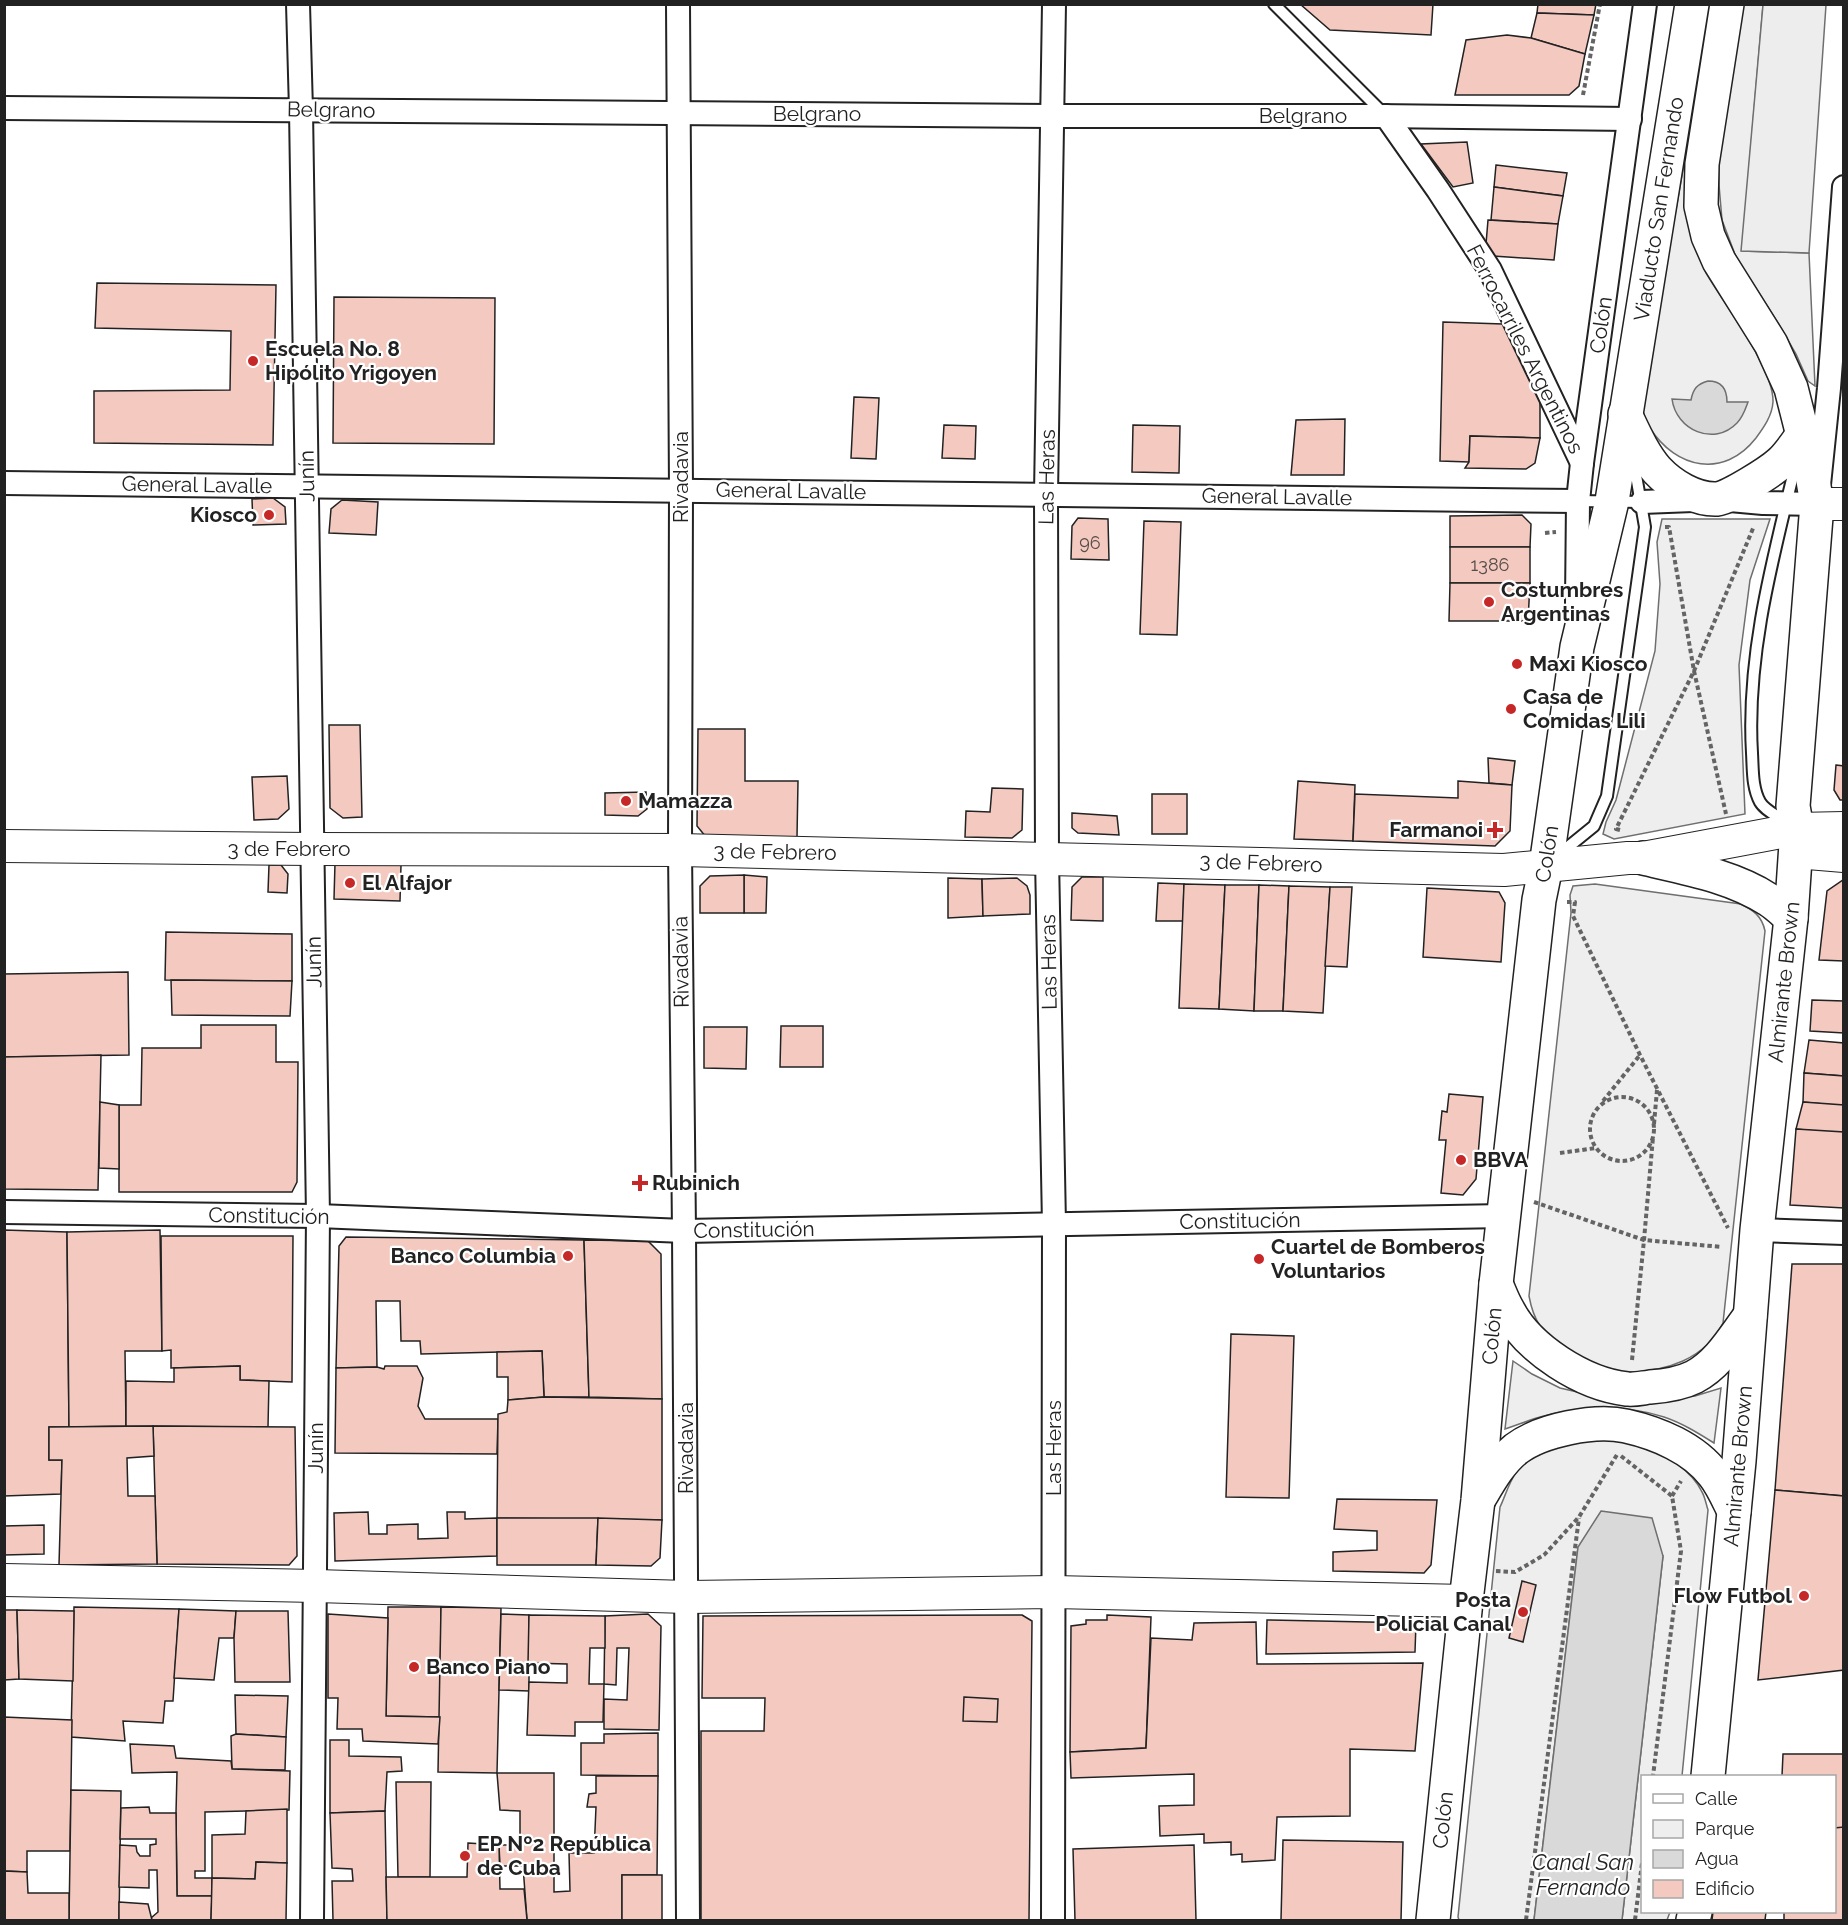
<svg xmlns="http://www.w3.org/2000/svg" width="1848" height="1925" viewBox="0 0 1848 1925" font-family="Raleway,sans-serif">
<rect width="100%" height="100%" fill="#fff"/>
<!-- green -->
<g fill="#eee" stroke="#6f6f6f" stroke-width="1.5">
<polygon points="1741,5 1763,5 1742,251 1809,253 1815,386 1808,381 1796,354 1778,323 1736,257 1722,220 1719,185 1719,154"/>
<path d="M1687,147C1688,169 1685,194 1689,216C1691,227 1696,239 1699,251C1701,258 1703,266 1706,273C1723,303 1774,368 1773,402C1772,416 1764,427 1756,438C1724,479 1676,469 1650,428C1646,422 1644,414 1641,407Z"/>
<polygon points="1662,519 1770,519 1750,580 1739,665 1745,814 1614,839 1603,834 1606,822 1616,800 1655,651 1660,584 1657,542"/>
<path d="M1595,884L1741,904C1753,910 1762,916 1765,931L1723,1323C1705,1359 1666,1372 1627,1372C1620,1372 1611,1372 1604,1370C1585,1365 1552,1342 1540,1326C1534,1317 1531,1307 1529,1296L1571,913L1570,895L1573,886Z"/>
<path d="M1513,1361L1532,1374L1560,1388L1586,1394L1668,1399L1695,1396L1721,1388L1714,1443C1698,1433 1682,1423 1664,1417C1628,1405 1581,1406 1544,1416C1531,1419 1518,1425 1505,1429Z"/>
<path d="M1602,1439C1616,1440 1631,1440 1644,1445C1664,1452 1693,1472 1702,1492C1705,1497 1706,1504 1708,1510L1682,1776H1642V1912H1670L1667,1920H1622L1663,1556L1578,1547L1534,1920H1459L1458,1917L1500,1507C1505,1497 1511,1476 1519,1469C1540,1447 1573,1442 1602,1439Z"/>
</g>
<!-- parking -->
<polygon fill="#ededed" stroke="#6f6f6f" stroke-width="1.5" points="1763,5 1826,5 1809,253 1741,251"/>
<!-- water -->
<g fill="#d9d9d9" stroke="#6f6f6f" stroke-width="1.5">
<path d="M1708,381C1722,381 1727,389 1727,402H1748C1745,410 1743,417 1737,423C1714,447 1676,430 1672,399L1691,400C1693,389 1697,384 1708,381Z"/>
<polygon points="1601,1511 1652,1518 1663,1556 1622,1920 1534,1920 1578,1547"/>
</g>
<!-- building -->
<g fill="#f3c9c0" stroke="#222" stroke-width="1.5">
<polygon points="1300,4 1433,4 1431,35 1330,30"/>
<polygon points="1538,4 1596,4 1594,15 1537,13"/>
<polygon points="1537,13 1594,15 1585,54 1531,38"/>
<polygon points="1507,35 1531,38 1585,54 1579,86 1569,95 1455,95 1466,40"/>
<polygon points="1467,142 1473,183 1453,187 1421,144"/>
<polygon points="1496,165 1567,173 1563,196 1494,187"/>
<polygon points="1494,187 1563,196 1558,224 1491,220"/>
<polygon points="1488,220 1558,224 1554,260 1493,256 1486,244"/>
<polygon points="97,283 276,285 273,445 94,443 94,391 230,390 231,331 95,328"/>
<polygon points="334,297 495,298 494,444 333,443"/>
<polygon points="1443,322 1503,324 1540,396 1540,438 1470,436 1469,462 1440,461"/>
<polygon points="854,397 879,398 876,459 851,458"/>
<polygon points="1345,419 1344,475 1291,475 1296,420"/>
<polygon points="944,425 976,426 975,459 942,458"/>
<polygon points="1133,425 1180,426 1179,473 1132,472"/>
<polygon points="1470,436 1540,438 1535,463 1526,469 1465,468 1469,462"/>
<polygon points="273,498 285,507 286,524 253,525 252,499"/>
<polygon points="342,500 378,502 376,535 329,533 331,509"/>
<polygon points="1522,515 1531,524 1530,547 1450,547 1450,516"/>
<polygon points="1078,518 1108,519 1109,560 1071,559 1072,526"/>
<polygon points="1144,521 1181,522 1177,635 1140,634"/>
<rect x="1450" y="547" width="80" height="36"/>
<polygon points="1450,583 1530,583 1528,621 1449,621"/>
<polygon points="329,725 360,725 362,817 343,818 330,808"/>
<polygon points="698,729 745,729 745,781 798,781 797,837 706,837 697,826"/>
<polygon points="1488,758 1515,761 1512,785 1489,783"/>
<polygon points="1836,765 1844,766 1844,800 1840,800 1834,790"/>
<polygon points="287,776 289,809 278,819 254,820 252,777"/>
<polygon points="1298,781 1355,785 1353,841 1294,839"/>
<polygon points="1458,781 1512,785 1510,831 1495,846 1353,841 1355,794 1458,798"/>
<polygon points="992,788 1023,789 1022,830 1012,838 965,837 966,811 990,812"/>
<polygon points="646,792 647,809 638,816 605,815 605,793"/>
<rect x="1152" y="794" width="35" height="40"/>
<polygon points="1072,813 1117,816 1119,835 1078,833 1072,828"/>
<polygon points="335,863 401,865 400,901 334,899"/>
<polygon points="269,865 281,865 288,874 287,893 268,892"/>
<polygon points="744,875 767,877 766,913 744,913"/>
<polygon points="744,875 744,913 700,913 700,886 710,876"/>
<polygon points="1082,877 1103,877 1103,921 1071,920 1072,887"/>
<polygon points="948,878 982,879 983,916 948,918"/>
<polygon points="1017,878 1027,886 1030,895 1030,914 983,916 982,879"/>
<polygon points="1843,880 1844,961 1819,960 1827,891"/>
<polygon points="1158,883 1184,884 1183,921 1156,921"/>
<polygon points="1184,884 1225,885 1219,1009 1179,1008"/>
<polygon points="1225,885 1259,885 1254,1011 1219,1009"/>
<polygon points="1259,885 1289,886 1283,1011 1254,1011"/>
<polygon points="1289,886 1330,887 1323,1013 1283,1011"/>
<polygon points="1330,887 1352,887 1347,967 1325,966"/>
<polygon points="1427,888 1499,892 1505,903 1501,962 1423,957"/>
<polygon points="166,932 292,934 292,981 165,980"/>
<polygon points="128,972 129,1055 4,1057 4,974"/>
<polygon points="171,980 292,981 290,1016 172,1015"/>
<polygon points="1812,1000 1844,1001 1844,1033 1810,1031"/>
<polygon points="201,1025 276,1025 276,1062 298,1062 297,1182 292,1192 119,1192 119,1105 141,1105 142,1048 201,1048"/>
<polygon points="781,1026 823,1026 823,1067 780,1067"/>
<polygon points="704,1027 747,1027 746,1069 704,1068"/>
<polygon points="1809,1040 1844,1043 1844,1076 1804,1073"/>
<polygon points="101,1055 98,1190 4,1189 4,1057"/>
<polygon points="1804,1073 1844,1076 1844,1106 1803,1102"/>
<polygon points="1449,1094 1483,1097 1476,1179 1463,1195 1441,1193 1446,1140 1439,1140 1442,1111 1447,1112"/>
<polygon points="100,1102 119,1105 119,1169 99,1168"/>
<polygon points="1803,1102 1844,1105 1844,1134 1796,1129"/>
<polygon points="1796,1129 1844,1132 1844,1208 1790,1205"/>
<polygon points="4,1230 67,1232 69,1427 49,1427 49,1460 62,1460 61,1494 4,1496"/>
<polygon points="160,1230 162,1351 125,1351 126,1426 69,1427 67,1232"/>
<polygon points="161,1236 293,1236 292,1382 240,1380 240,1366 171,1368 171,1350 162,1351"/>
<polygon points="346,1237 584,1240 589,1397 544,1397 542,1351 421,1354 420,1341 401,1341 400,1301 376,1301 377,1367 336,1368 339,1246"/>
<polygon points="584,1240 648,1241 661,1254 662,1399 589,1397"/>
<polygon points="1792,1264 1844,1264 1844,1496 1775,1490"/>
<polygon points="1231,1334 1294,1336 1289,1498 1226,1497"/>
<polygon points="542,1351 544,1397 508,1400 508,1377 497,1377 497,1352"/>
<polygon points="240,1366 240,1380 269,1381 268,1427 126,1426 126,1381 174,1382 174,1368"/>
<polygon points="385,1366 417,1366 423,1378 418,1406 425,1419 498,1419 497,1454 335,1453 336,1368 377,1367 384,1369"/>
<polygon points="544,1397 662,1399 662,1520 497,1518 498,1414 507,1412 508,1400"/>
<polygon points="153,1426 295,1427 297,1556 289,1565 157,1564"/>
<polygon points="153,1426 154,1456 127,1458 128,1496 155,1496 157,1564 59,1565 62,1460 49,1460 49,1427"/>
<polygon points="1775,1490 1844,1496 1844,1670 1758,1680"/>
<polygon points="1337,1499 1437,1500 1431,1565 1424,1573 1333,1571 1333,1552 1377,1550 1377,1531 1334,1529"/>
<polygon points="368,1512 369,1534 387,1534 387,1525 418,1524 418,1539 448,1538 447,1512 465,1512 465,1519 497,1518 497,1556 335,1561 334,1513"/>
<polygon points="497,1518 598,1518 596,1565 497,1565"/>
<polygon points="598,1518 662,1520 660,1558 651,1566 596,1565"/>
<polygon points="44,1525 44,1554 4,1555 4,1526"/>
<polygon points="1522,1581 1536,1585 1523,1642 1509,1638"/>
<polygon points="74,1607 179,1609 173,1701 165,1701 163,1723 123,1721 125,1741 71,1737"/>
<polygon points="388,1607 441,1607 440,1717 386,1716"/>
<polygon points="441,1607 501,1608 497,1773 438,1772"/>
<polygon points="179,1609 236,1611 234,1638 219,1638 214,1680 174,1678"/>
<polygon points="4,1610 17,1610 19,1679 4,1680"/>
<polygon points="17,1610 74,1611 73,1681 19,1679"/>
<polygon points="236,1611 288,1611 290,1682 235,1682 234,1638"/>
<polygon points="328,1614 388,1618 386,1716 440,1717 438,1744 363,1741 362,1729 337,1729 338,1698 328,1698"/>
<polygon points="501,1614 529,1615 529,1691 499,1690"/>
<polygon points="648,1614 661,1626 659,1730 604,1729 604,1699 627,1700 629,1648 617,1648 616,1685 604,1684 605,1616"/>
<polygon points="529,1615 605,1616 605,1648 590,1648 589,1684 604,1684 603,1722 575,1722 575,1736 527,1735 529,1682 567,1683 567,1664 528,1663"/>
<polygon points="1022,1615 1032,1621 1029,1920 701,1920 701,1731 764,1731 765,1698 702,1698 703,1616"/>
<polygon points="1107,1615 1151,1617 1146,1748 1070,1752 1071,1626 1086,1624 1086,1620 1107,1620"/>
<polygon points="1267,1620 1416,1623 1415,1652 1266,1654"/>
<polygon points="1256,1622 1257,1664 1423,1663 1415,1751 1350,1749 1350,1816 1277,1817 1275,1860 1242,1862 1242,1854 1231,1855 1231,1842 1204,1843 1204,1834 1160,1836 1159,1806 1194,1805 1194,1774 1071,1778 1070,1752 1146,1748 1151,1638 1192,1640 1194,1623"/>
<polygon points="235,1695 288,1696 286,1737 236,1734"/>
<polygon points="964,1697 998,1699 997,1722 963,1721"/>
<polygon points="4,1717 72,1720 70,1851 27,1851 27,1872 4,1871"/>
<polygon points="658,1733 658,1776 581,1775 581,1743 604,1743 604,1734"/>
<polygon points="236,1734 286,1737 285,1770 232,1769 231,1736"/>
<polygon points="330,1740 349,1740 349,1756 401,1757 402,1771 387,1772 385,1811 330,1813"/>
<polygon points="130,1744 174,1746 176,1758 231,1761 232,1769 290,1771 289,1810 205,1812 205,1871 195,1871 195,1878 212,1878 212,1896 177,1896 176,1813 177,1772 132,1773"/>
<polygon points="1783,1754 1844,1754 1844,1828 1834,1828 1834,1776 1782,1776"/>
<polygon points="497,1773 554,1773 554,1892 570,1891 569,1853 594,1853 596,1807 587,1807 589,1794 596,1793 596,1776 658,1776 657,1875 622,1875 622,1920 527,1920 523,1866 500,1866 499,1845 520,1845 520,1811 500,1810"/>
<polygon points="396,1782 431,1782 430,1877 398,1877"/>
<polygon points="71,1790 121,1791 119,1920 69,1920"/>
<polygon points="149,1807 150,1813 176,1813 177,1896 212,1896 211,1920 152,1920 151,1918 158,1912 157,1870 149,1870 149,1888 119,1887 120,1845 136,1846 137,1852 140,1856 150,1856 150,1845 156,1844 156,1839 120,1839 121,1808"/>
<polygon points="287,1809 287,1863 256,1862 255,1879 212,1878 212,1835 245,1834 246,1811"/>
<polygon points="385,1811 387,1920 333,1920 332,1881 353,1881 352,1869 332,1868 330,1813"/>
<polygon points="1844,1827 1844,1920 1784,1920 1784,1912 1834,1912 1834,1828"/>
<polygon points="1283,1840 1403,1842 1401,1920 1281,1920"/>
<polygon points="468,1843 499,1845 500,1889 524,1889 527,1920 387,1920 386,1877 467,1877"/>
<polygon points="1194,1845 1196,1920 1075,1920 1073,1849"/>
<polygon points="256,1862 287,1863 286,1920 211,1920 212,1878 255,1879"/>
<polygon points="4,1871 27,1872 28,1893 69,1893 69,1920 4,1920"/>
<rect x="622" y="1875" width="40" height="45"/>
<polygon points="119,1902 148,1904 152,1920 119,1920"/>
<polygon points="1713,1912 1766,1912 1765,1920 1712,1920"/>
</g>
<g fill="none" stroke-linecap="round" stroke-linejoin="round">
<defs>
<g id="lane">
<polyline points="1274,4 1384,114"/>
<polyline points="1578,501 1642,502"/>
<path d="M1789,824C1781,818 1765,811 1760,802C1752,787 1753,770 1752,753C1746,654 1774,554 1797,459"/>
<polyline points="1557,856 1594,826 1607,796 1645,527 1633,458"/>
</g>
<g id="street">
<polyline points="298,4 301,110 318,1216 312,1920"/>
<polyline points="678,4 681,490 680,850 684,1231 688,1920"/>
<polyline points="4,108 1052,116 1377,116 1630,119"/>
<polyline points="1386,116 1438,190 1490,270 1582,463"/>
<polyline points="4,483 1578,501"/>
<polyline points="1642,502 1719,499 1763,503 1817,504 1829,388 1844,187"/>
<polyline points="1577,603 1578,501 1582,463 1645,4"/>
<polyline points="4,1212 318,1216 684,1231 1504,1216"/>
<polyline points="1757,1230 1844,1233"/>
<polyline points="1053,1920 1054,1224 1047,858 1046,494 1054,4"/>
</g>
<g id="secondary">
<polyline points="1817,504 1844,504"/>
<polyline points="4,846 313,849 680,850 1504,870 1628,858 1643,858 1797,829 1844,828"/>
<polyline points="1796,852 1844,856"/>
<polyline points="4,1580 316,1586 687,1597 1053,1592 1466,1601"/>
</g>
<g id="primary">
<path d="M1625,414C1634,433 1643,454 1657,470C1671,485 1695,500 1717,499C1729,498 1770,472 1780,463C1789,455 1796,444 1803,434"/>
<path d="M1643,858C1686,868 1732,876 1769,900C1777,905 1784,912 1791,918"/>
<path d="M1496,1284C1500,1293 1503,1302 1508,1310C1528,1349 1583,1384 1627,1389C1634,1390 1642,1388 1650,1387C1665,1386 1680,1384 1694,1377C1719,1364 1734,1337 1750,1316"/>
<path d="M1480,1497C1490,1480 1500,1462 1516,1449C1541,1430 1595,1419 1626,1426C1657,1433 1694,1448 1714,1475C1722,1485 1728,1499 1734,1511"/>
<polyline points="1708,1776 1739,1461 1757,1230 1791,918 1797,829 1793,806 1817,504 1810,463 1791,388 1771,344 1719,261 1708,236 1701,206 1702,164 1727,4"/>
<polyline points="1433,1920 1466,1601 1478,1500 1496,1284 1539,900 1546,866 1577,647 1612,501 1692,4"/>
<polyline points="1693,1920 1695,1912"/>
</g>
</defs>
<!-- lane casing -->
<use href="#lane" stroke="#222" stroke-width="14"/>
<!-- street casing -->
<use href="#street" stroke="#222" stroke-width="26"/>
<!-- secondary casing -->
<use href="#secondary" stroke="#222" stroke-width="34"/>
<!-- primary casing -->
<use href="#primary" stroke="#222" stroke-width="36"/>
<!-- path -->
<g stroke="#646464" stroke-width="4" stroke-dasharray="4.5 3" stroke-linecap="butt">
<polyline points="1583,95 1600,4"/>
<polyline points="1665,527 1669,527 1694,671 1726,814"/>
<polyline points="1545,533 1556,532"/>
<polyline points="1620,830 1616,829 1694,671 1754,526"/>
<polyline points="1567,902 1575,902 1573,916 1640,1055 1728,1228"/>
<circle cx="1622" cy="1129" r="32"/>
<polyline points="1603,1101 1640,1055"/>
<polyline points="1654,1124 1657,1090"/>
<polyline points="1560,1153 1596,1148"/>
<polyline points="1534,1202 1644,1240 1722,1247"/>
<polyline points="1632,1360 1644,1240 1653,1137"/>
<polyline points="1621,1456 1672,1496 1681,1551 1653,1776"/>
<polyline points="1672,1496 1681,1481"/>
<polyline points="1496,1571 1515,1572 1544,1555 1579,1517 1618,1453"/>
<polyline points="1526,1920 1579,1518"/>
<polyline points="1635,1920 1642,1863"/>
</g>
<!-- lane -->
<use href="#lane" stroke="#fff" stroke-width="10"/>
<!-- street -->
<use href="#street" stroke="#fff" stroke-width="22"/>
<!-- secondary -->
<use href="#secondary" stroke="#fff" stroke-width="32"/>
<!-- primary -->
<use href="#primary" stroke="#fff" stroke-width="33"/>
</g>
<!-- markers -->
<g fill="#c62828" stroke="#fff" stroke-width="2">
<circle cx="253" cy="361" r="6"/>
<circle cx="269" cy="515" r="6"/>
<circle cx="1489" cy="602" r="6"/>
<circle cx="1517" cy="664" r="6"/>
<circle cx="1511" cy="709" r="6"/>
<circle cx="626" cy="801" r="6"/>
<path d="M1492 821h6v6h6v6h-6v6h-6v-6h-6v-6h6z"/>
<circle cx="350" cy="883" r="6"/>
<circle cx="1461" cy="1160" r="6"/>
<path d="M637 1174h6v6h6v6h-6v6h-6v-6h-6v-6h6z"/>
<circle cx="568" cy="1256" r="6"/>
<circle cx="1259" cy="1259" r="6"/>
<circle cx="1804" cy="1596" r="6"/>
<circle cx="1523" cy="1612" r="6"/>
<circle cx="414" cy="1667" r="6"/>
<circle cx="465" cy="1856" r="6"/>
</g>
<g text-anchor="middle" stroke-width="4.5" stroke-linejoin="round" paint-order="stroke">
<!-- number labels -->
<g font-size="18" fill="#564c4a">
<text x="1090" y="549">96</text>
<text x="1490" y="571">1386</text>
</g>
<!-- street labels -->
<g font-size="21" fill="#222" stroke="#fff">
<text transform="translate(331 110) rotate(1)" y="7">Belgrano</text>
<text x="817" y="121">Belgrano</text>
<text x="1303" y="123">Belgrano</text>
<text transform="translate(1659 209) rotate(-81)" y="7">Viaducto San Fernando</text>
<text transform="translate(1601 325) rotate(-82)" y="7">Colón</text>
<text transform="translate(1525 349) rotate(63)" y="7">Ferrocarriles Argentinos</text>
<text transform="translate(307 476) rotate(-91)" y="7">Junín</text>
<text transform="translate(681 477) rotate(-90)" y="7">Rivadavia</text>
<text transform="translate(1047 477) rotate(-89)" y="7">Las Heras</text>
<text transform="translate(197 485) rotate(1)" y="7">General Lavalle</text>
<text transform="translate(791 491) rotate(1)" y="7">General Lavalle</text>
<text transform="translate(1277 497) rotate(1)" y="7">General Lavalle</text>
<text x="289" y="856">3 de Febrero</text>
<text transform="translate(775 852) rotate(1)" y="7">3 de Febrero</text>
<text transform="translate(1547 854) rotate(-81)" y="7">Colón</text>
<text transform="translate(1261 863) rotate(2)" y="7">3 de Febrero</text>
<text transform="translate(314 962) rotate(-91)" y="7">Junín</text>
<text transform="translate(681 962) rotate(-91)" y="7">Rivadavia</text>
<text transform="translate(1049 962) rotate(-91)" y="7">Las Heras</text>
<text transform="translate(1784 982) rotate(-84)" y="7">Almirante Brown</text>
<text transform="translate(269 1216) rotate(1)" y="7">Constitución</text>
<text transform="translate(1240 1221) rotate(-1)" y="7">Constitución</text>
<text transform="translate(754 1230) rotate(-1)" y="7">Constitución</text>
<text transform="translate(1492 1336) rotate(-85)" y="7">Colón</text>
<text transform="translate(316 1448) rotate(-90)" y="7">Junín</text>
<text transform="translate(686 1448) rotate(-90)" y="7">Rivadavia</text>
<text transform="translate(1054 1448) rotate(-90)" y="7">Las Heras</text>
<text transform="translate(1738 1466) rotate(-85)" y="7">Almirante Brown</text>
<text transform="translate(1443 1820) rotate(-84)" y="7">Colón</text>
</g>
<!-- poi labels -->
<g font-size="21" font-weight="bold" fill="#222" stroke="#fff" text-anchor="start">
<text x="265" y="356">Escuela No. 8<tspan x="265" dy="24">Hipólito Yrigoyen</tspan></text>
<text x="257" y="522" text-anchor="end">Kiosco</text>
<text x="1501" y="597">Costumbres<tspan x="1501" dy="24">Argentinas</tspan></text>
<text x="1529" y="671">Maxi Kiosco</text>
<text x="1523" y="704">Casa de<tspan x="1523" dy="24">Comidas Lili</tspan></text>
<text x="638" y="808">Mamazza</text>
<text x="1483" y="837" text-anchor="end">Farmanoi</text>
<text x="362" y="890">El Alfajor</text>
<text x="1473" y="1167">BBVA</text>
<text x="652" y="1190">Rubinich</text>
<text x="1271" y="1254">Cuartel de Bomberos<tspan x="1271" dy="24">Voluntarios</tspan></text>
<text x="556" y="1263" text-anchor="end">Banco Columbia</text>
<text x="1792" y="1603" text-anchor="end">Flow Futbol</text>
<text x="1511" y="1607" text-anchor="end">Posta<tspan x="1511" dy="24">Policial Canal</tspan></text>
<text x="426" y="1674">Banco Piano</text>
<text x="477" y="1851">EP Nº2 República<tspan x="477" dy="24">de Cuba</tspan></text>
</g>
<!-- water labels -->
<g font-size="22" font-style="italic" fill="#222" stroke="#fff">
<text x="1583" y="1870">Canal San<tspan x="1583" dy="25">Fernando</tspan></text>
</g>
</g>
<!-- border -->
<rect width="1848" height="1925" fill="none" stroke="#222222" stroke-width="12"/>
<!-- legend -->
<rect x="1641" y="1775" width="195" height="138" fill="#ffffff" stroke="#a7a7a7" stroke-width="1.5"/>
<rect x="1653" y="1794" width="30" height="9" fill="#ffffff" stroke="#a7a7a7" stroke-width="1.5"/>
<text x="1695" y="1805" font-size="18" fill="#222222">Calle</text>
<rect x="1653" y="1820" width="30" height="18" fill="#eeeeee" stroke="#a7a7a7" stroke-width="1.5"/>
<text x="1695" y="1835" font-size="18" fill="#222222">Parque</text>
<rect x="1653" y="1850" width="30" height="18" fill="#d9d9d9" stroke="#a7a7a7" stroke-width="1.5"/>
<text x="1695" y="1865" font-size="18" fill="#222222">Agua</text>
<rect x="1653" y="1880" width="30" height="18" fill="#f3c9c0" stroke="#a7a7a7" stroke-width="1.5"/>
<text x="1695" y="1895" font-size="18" fill="#222222">Edificio</text>
</svg>
